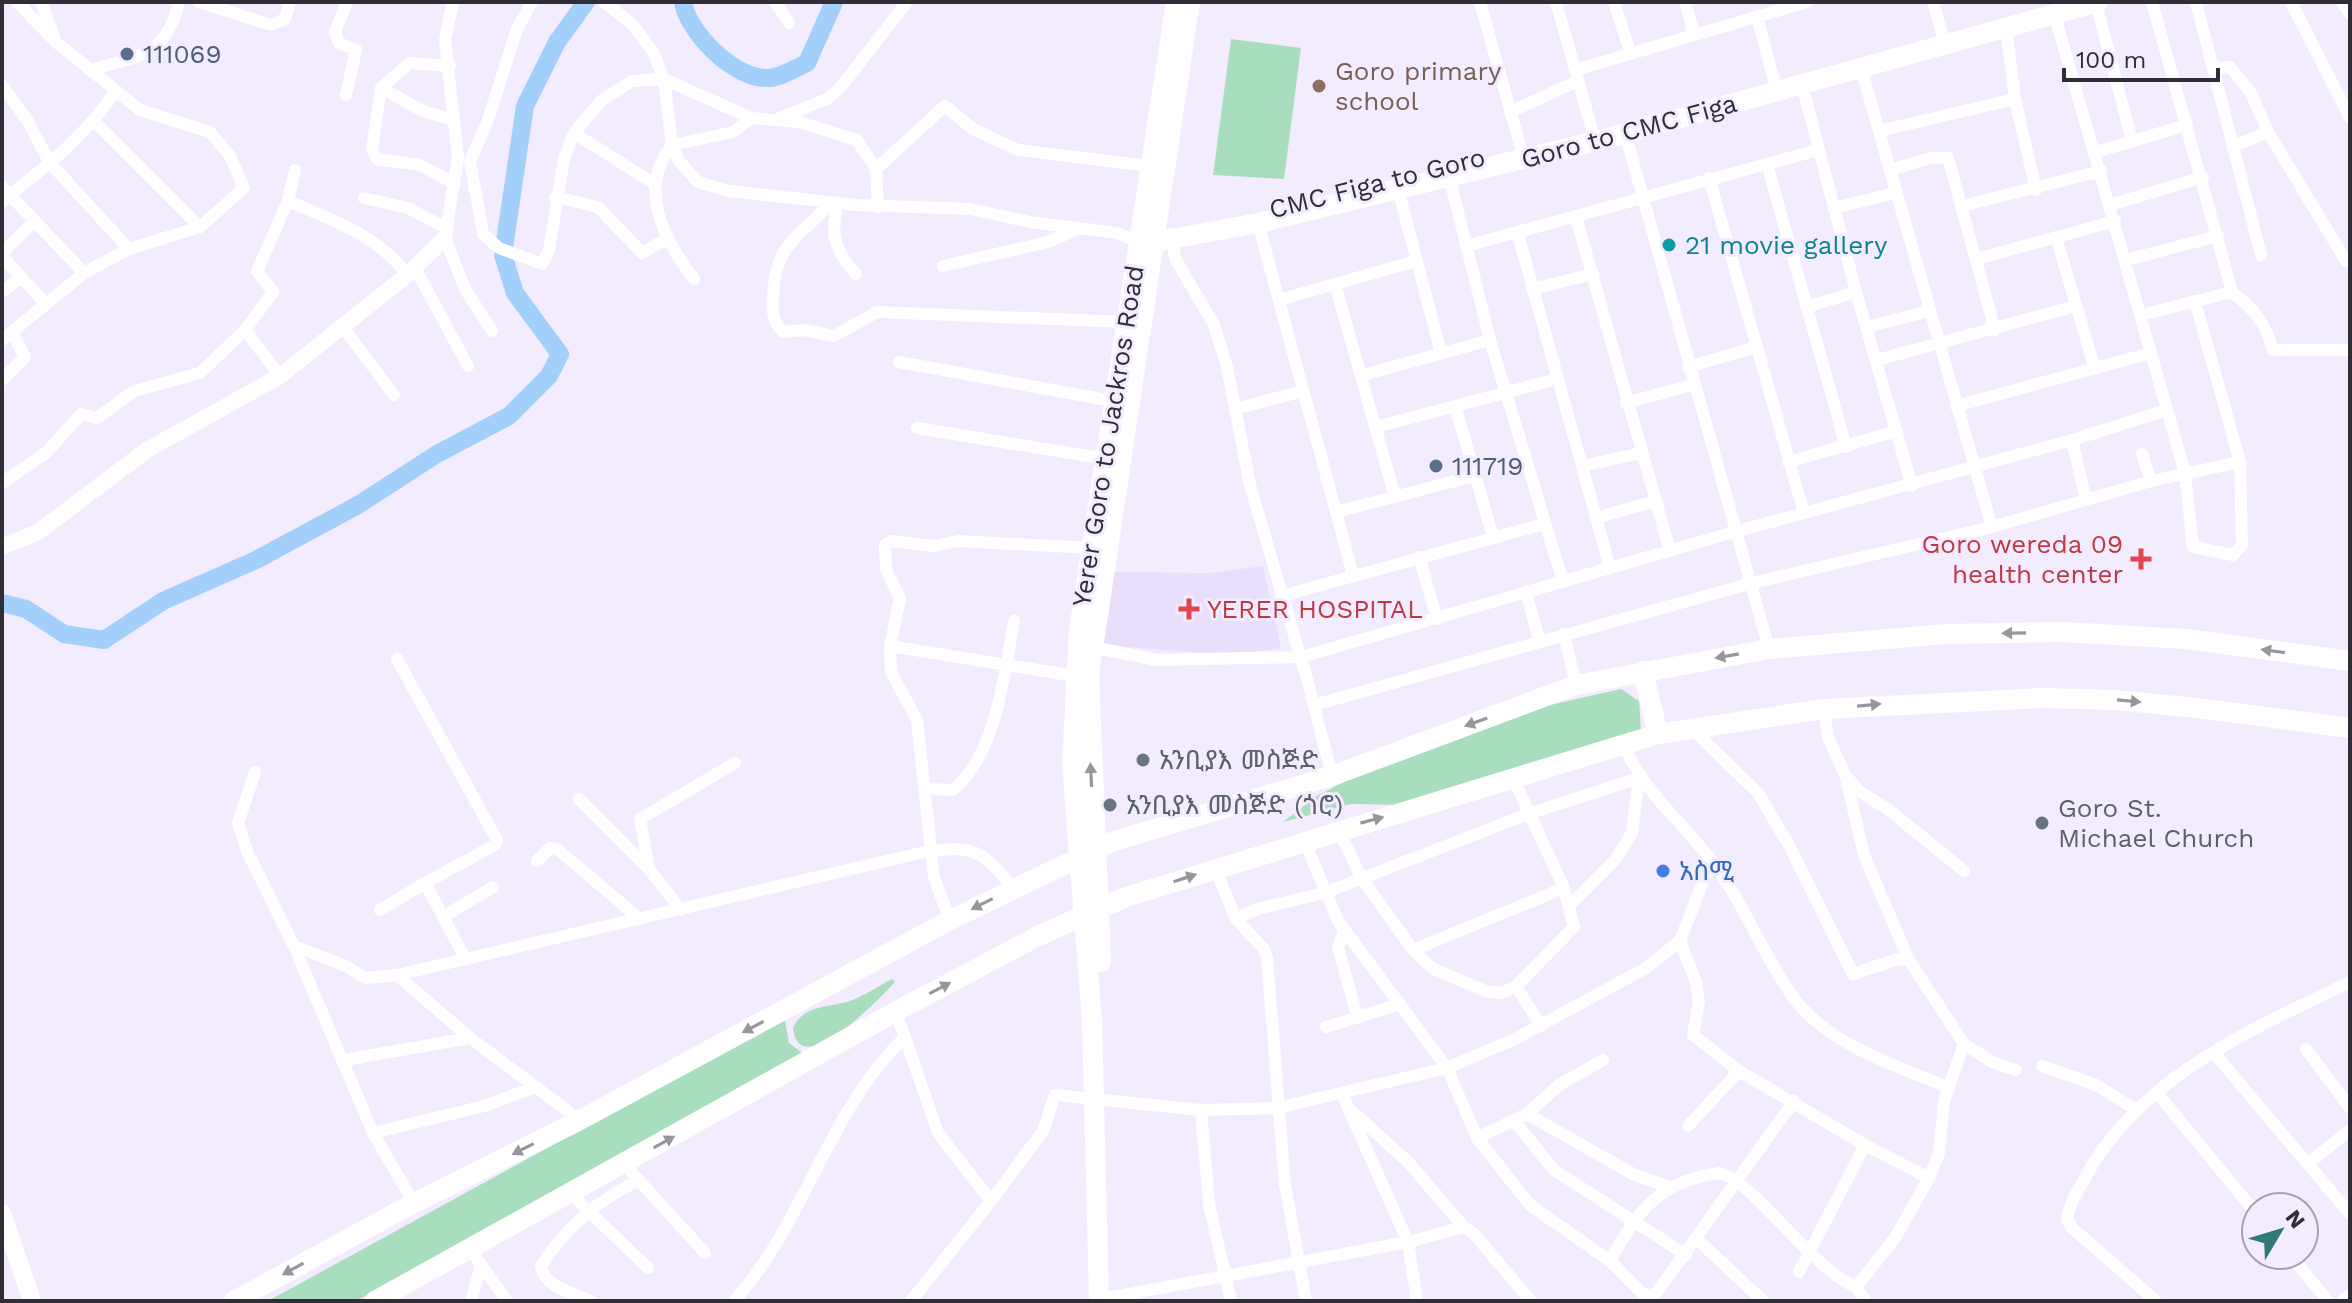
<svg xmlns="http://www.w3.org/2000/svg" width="2352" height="1303" viewBox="0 0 2352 1303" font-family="'Work Sans','Noto Sans Ethiopic',sans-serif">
<rect width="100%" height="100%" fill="#f3ecff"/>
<!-- built -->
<polygon fill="#eadefd" points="1263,566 1281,648 1229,655 1103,645 1108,572 1210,573"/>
<!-- green -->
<g fill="#a8debe">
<polygon points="1231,39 1301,48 1284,179 1213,175"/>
<polygon points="1621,689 1639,701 1641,731 1406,805 1351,804 1283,822 1317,796 1351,778 1550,705"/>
<path d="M892,979L895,982C883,995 799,1085 793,1028C802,1006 828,1007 847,1002C863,997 878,986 892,979Z"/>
<polygon points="781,1020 785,1021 789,1043 805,1055 356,1301 268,1301"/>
</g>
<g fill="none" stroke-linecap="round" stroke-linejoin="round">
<!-- river -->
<g stroke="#a2d0fb" stroke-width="18">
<path d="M683,2C688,33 734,78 766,78C778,79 796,68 807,63L834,2"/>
<polyline points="2,603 26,609 64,634 104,640 163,601 256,560 358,505 437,454 509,416 549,376 560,354 515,293 503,255 525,106 557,42 586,2"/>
</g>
<!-- minor -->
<g stroke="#fff" stroke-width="12">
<polyline points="17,2 56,42 140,110 210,132 230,156 244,188 200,227 95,122"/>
<polyline points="41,2 54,36"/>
<polyline points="199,2 271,25 285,19 290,2"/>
<polyline points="453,2 445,40 458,158 445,238 465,289 492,331"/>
<polyline points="532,2 517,29 487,123 470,161 483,234 499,248 542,264 549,250 564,158 574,133 602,100 632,81 664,79 751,118 799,122 857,140 876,169 878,207"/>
<polyline points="604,2 633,25 653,52 664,79 672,145 679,161 698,182 729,191 856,205 970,209 1030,222 1118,233 1138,242"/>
<polyline points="775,2 789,23"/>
<polyline points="1480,2 1521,149"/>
<polyline points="1556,2 1592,130"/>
<polyline points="1614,2 1630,52"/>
<polyline points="1685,2 1694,34"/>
<polyline points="1933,2 1942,34"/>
<path d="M2152,2L2232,292C2255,310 2265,322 2273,350H2350"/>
<polyline points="2196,2 2261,255"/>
<polyline points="2291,2 2350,118"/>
<polyline points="2342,2 2350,14"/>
<polyline points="2096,3 2132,141"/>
<polyline points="2054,13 2185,473 2193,547 2233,555 2242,545 2240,462 2195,301"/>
<polyline points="1757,16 1774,81"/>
<polyline points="2006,27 2015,99 2036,190"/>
<polyline points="450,66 410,63 381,88 372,149 377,159 420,165 455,184"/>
<polyline points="1861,68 1992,527"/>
<polyline points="2213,68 2230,67 2251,93 2268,132 2346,261"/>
<path d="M90,70C138,56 166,57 179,2"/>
<polyline points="1575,70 1807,2"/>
<polyline points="1802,84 1856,292 1912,486"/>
<polyline points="2,85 27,120 50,163 129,249 200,227"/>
<polyline points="381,88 423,111 454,120"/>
<polyline points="346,95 356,50 339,43 335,32 347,2"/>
<polyline points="1510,112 1578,81"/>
<polyline points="780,118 827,99 840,88 907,2"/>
<polyline points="1879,131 2015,99"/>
<polyline points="574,133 653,183"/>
<polyline points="1625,133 1769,649"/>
<polyline points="2232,147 2268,132"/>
<polyline points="2096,152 2187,125"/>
<polyline points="1767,164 1846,447"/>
<polyline points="876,169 945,106 973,129 1018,150 1149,166"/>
<polyline points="1889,170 1931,158 1948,158 1995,330"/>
<polyline points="1449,176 1490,340 1563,582"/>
<polyline points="1709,178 1804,513"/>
<path d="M2,187L10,195C49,164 87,134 115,92"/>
<polyline points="1398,189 1441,353"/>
<polyline points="555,197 598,207 642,253 668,238"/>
<polyline points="364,198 408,208 448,229"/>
<path d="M288,201C330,219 380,236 407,275"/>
<polyline points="2,202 10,195 84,273 129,249"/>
<path d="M832,202C799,238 776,241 773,296C772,311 772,320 783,332L805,330L834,336L877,312L1126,322"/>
<path d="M838,203C830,234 834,250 856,274"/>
<polyline points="2110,205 2203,177"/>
<polyline points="1962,206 2101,171"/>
<polyline points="1834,208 1895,193"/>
<polyline points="1576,217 1670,551"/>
<polyline points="1258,223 1353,575"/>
<polyline points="1172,234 1175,258 1214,325 1227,367 1250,485 1309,686 1332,776"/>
<polyline points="1518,234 1610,568"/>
<polyline points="2056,237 2095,369"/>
<polyline points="1466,246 1818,150"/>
<polyline points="2,253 34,222"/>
<polyline points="2,256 21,277"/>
<polyline points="1977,259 2115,221"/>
<polyline points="2126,260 2218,236"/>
<polyline points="943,266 1048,242 1078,229"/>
<polyline points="415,268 468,366"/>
<path d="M694,279C664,240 637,189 672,145L733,132L751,118"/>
<polyline points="1335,284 1395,497"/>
<polyline points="1532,289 1593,274"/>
<polyline points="5,290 21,277 46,304"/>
<polyline points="1279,300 1416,261"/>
<polyline points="1806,307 1856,292"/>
<polyline points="2141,315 2232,292"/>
<polyline points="342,326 394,395"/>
<polyline points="1867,327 1929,311"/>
<polyline points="245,330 273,292 257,271 288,201 295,170"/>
<polyline points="2,340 84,273"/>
<polyline points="1877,360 2076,306"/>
<polyline points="899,362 1113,401"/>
<polyline points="1688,367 1756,347"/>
<polyline points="1363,375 1490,340"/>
<polyline points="2,380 25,357 13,335"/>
<polyline points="1626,403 1695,384"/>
<polyline points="1455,406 1493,537"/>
<polyline points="1956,406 2151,353"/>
<polyline points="1235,409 1303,391"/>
<polyline points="1376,427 1557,379"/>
<polyline points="917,428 1106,459"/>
<polyline points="2072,440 2086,500"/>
<polyline points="2142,454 2151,481"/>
<polyline points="1788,462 1897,431"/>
<polyline points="1582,466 1641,453"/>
<polyline points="2,483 46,453 81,414 97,418 134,391 200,373 245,330 280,376"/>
<polyline points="1336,512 1474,476"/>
<polyline points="1596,518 1655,501"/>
<polyline points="1419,557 1437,619"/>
<polyline points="1526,592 1539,640"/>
<polyline points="1281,596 1544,524"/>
<polyline points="1564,634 1576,685"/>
<polyline points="890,646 1075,676"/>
<polyline points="1092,647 1157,660 1301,657 1738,531 2072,440 2167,410"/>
<polyline points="397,659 497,840 495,845 425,883 465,958"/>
<polyline points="1314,705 1752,583 1992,527 2151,481 2240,462"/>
<polyline points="1824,709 1828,737 1845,775 1859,791 1889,810 1964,871"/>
<polyline points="1692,729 1758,793 1790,847 1853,974 1898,959 1909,960 1964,1044 1944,1101 1939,1153 1929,1178"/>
<path d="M1623,745C1647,795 1679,819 1712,861C1744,903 1762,954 1793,997C1829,1046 1896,1065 1949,1088"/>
<polyline points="255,772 238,823 247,851 294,946"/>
<polyline points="1513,778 1564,888 1574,927 1516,986 1502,993 1485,991 1432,968 1413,950 1564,888"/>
<polyline points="1846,778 1864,855 1909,960"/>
<path d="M925,789L953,790C997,753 1004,675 1014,621"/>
<polyline points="579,799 649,869 681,910"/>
<polyline points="1338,829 1361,877 1413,950"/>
<polyline points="1304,840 1338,921 1447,1068 1477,1138 1527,1114 1633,1174 1672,1188"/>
<polyline points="537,861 550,848 557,849 640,919"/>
<polyline points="1215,868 1236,919 1263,948 1267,957 1285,1185 1306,1301"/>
<polyline points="649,869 640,819 735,763"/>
<polyline points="380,910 425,883"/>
<polyline points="443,917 493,887"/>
<polyline points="1236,919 1257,909 1324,893 1528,814 1639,778 1632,833 1615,860 1570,905"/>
<polyline points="950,920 934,878 917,720 891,672 890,646 900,599 886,569 885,545 892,541 934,546 958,541 1092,548"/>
<polyline points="1344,931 1338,947 1357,1016"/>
<polyline points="1680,941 1696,982 1699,1002 1693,1035 1739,1071 1865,1145 1799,1272"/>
<polyline points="397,975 365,978 346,966 294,946 373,1133 414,1203"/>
<polyline points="1516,986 1541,1026"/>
<polyline points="1326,1027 1397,1005"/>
<polyline points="905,1037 938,1133 991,1201 911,1301"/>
<polyline points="1964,1044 1992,1062 2016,1070"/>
<polyline points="2306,1049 2350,1108"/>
<polyline points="2214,1053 2350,1214"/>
<polyline points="344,1060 470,1038"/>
<polyline points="2042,1066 2096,1085 2135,1109"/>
<polyline points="2157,1093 2256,1213"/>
<path d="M1794,1101L1657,1292L1650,1296L1642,1293L1610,1261C1638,1210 1659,1181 1720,1173C1752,1180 1812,1269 1856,1287L1895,1238L1929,1178L1865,1145"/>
<polyline points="1201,1110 1209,1204 1231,1301"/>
<polyline points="1353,1112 1409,1163 1464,1227"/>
<polyline points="1527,1114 1559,1085 1603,1060"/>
<path d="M580,1120L470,1038L397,975L929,851C977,845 984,853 1013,888"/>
<polyline points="1515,1122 1554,1170 1686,1255"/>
<polyline points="1688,1126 1739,1071"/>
<polyline points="373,1133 484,1106 536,1087"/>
<polyline points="1477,1138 1530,1205 1610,1261"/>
<polyline points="2309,1163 2350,1130"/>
<polyline points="624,1164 705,1253"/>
<polyline points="571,1194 648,1268"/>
<polyline points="991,1201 1043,1131 1055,1095 1201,1110 1277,1108 1447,1068 1513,1040 1646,968 1680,941 1711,861"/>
<polyline points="1698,1240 1763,1301"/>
<polyline points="470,1249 507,1301"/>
<polyline points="2290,1255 2328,1301"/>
<polyline points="1856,1287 1866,1301"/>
<polyline points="1096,1300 1408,1242 1342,1094"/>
<polyline points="471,1301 481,1265"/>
<path d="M591,1301C573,1293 544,1287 541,1266C566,1227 597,1201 639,1180"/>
<path d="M734,1301C805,1223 828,1110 905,1037L895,1012"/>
<polyline points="1417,1301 1408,1242 1464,1227 1474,1234 1531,1301"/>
<path d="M2156,1301L2072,1228L2067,1219C2069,1204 2077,1192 2084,1180C2136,1079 2252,1029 2350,982"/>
<polyline points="2342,1301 2350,1295"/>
</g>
<!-- tertiary -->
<polyline stroke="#fff" stroke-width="16" points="2,547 38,532 147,450 280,376 407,275 445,238"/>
<!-- secondary -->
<polyline stroke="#fff" stroke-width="18" points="2,1213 32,1301"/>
<!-- primary -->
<g stroke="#fff" stroke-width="20">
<polyline points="1155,242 1258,223 1605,139 2098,2"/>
<polyline points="1101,962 1089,675 1190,2"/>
<polyline points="1099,1301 1092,1021 1072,764 1079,630 1176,2"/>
</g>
<!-- trunk -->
<g stroke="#fff" stroke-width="20">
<polyline points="1643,671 1658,734"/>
<polyline points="234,1301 414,1203 580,1120 950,920 1114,841 1332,776 1576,685 1769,649 1946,634 2064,632 2186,639 2350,661"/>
<polyline points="375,1301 895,1012 1036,937 1126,897 1658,734 1824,709 2043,698 2116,700 2197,708 2350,728"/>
</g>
</g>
<!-- one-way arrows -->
<defs><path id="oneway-solid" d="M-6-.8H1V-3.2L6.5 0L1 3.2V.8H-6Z" transform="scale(2)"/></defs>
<g fill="#98969a">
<use href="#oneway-solid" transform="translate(2014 633) rotate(179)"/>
<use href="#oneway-solid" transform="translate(2273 651) rotate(-172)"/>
<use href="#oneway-solid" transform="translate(1727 656) rotate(170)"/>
<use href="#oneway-solid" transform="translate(2129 701) rotate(5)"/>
<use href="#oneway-solid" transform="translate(1869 705) rotate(-5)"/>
<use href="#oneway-solid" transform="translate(1476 722) rotate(160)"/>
<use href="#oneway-solid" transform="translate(1091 775) rotate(-93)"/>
<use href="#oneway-solid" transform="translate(1372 820) rotate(-15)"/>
<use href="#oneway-solid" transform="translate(1185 878) rotate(-18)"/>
<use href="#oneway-solid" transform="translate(982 904) rotate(153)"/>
<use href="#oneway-solid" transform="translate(940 988) rotate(-28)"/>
<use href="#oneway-solid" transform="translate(753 1027) rotate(152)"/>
<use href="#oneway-solid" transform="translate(664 1142) rotate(-29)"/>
<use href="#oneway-solid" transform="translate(523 1149) rotate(153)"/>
<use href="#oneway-solid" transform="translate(293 1269) rotate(151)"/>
</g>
<!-- markers -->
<g fill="#5c6f8a" stroke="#f3ecff" stroke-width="3">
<circle cx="127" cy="54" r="8"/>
<circle cx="1436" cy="466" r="8"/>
</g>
<circle fill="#8d6e63" stroke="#f3ecff" stroke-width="3" cx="1319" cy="86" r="8"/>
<circle fill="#0f9aa8" stroke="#f3ecff" stroke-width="3" cx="1669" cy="245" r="8"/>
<g fill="#e0444e" stroke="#f3ecff" stroke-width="3">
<path d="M2137 547h8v8h8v8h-8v8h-8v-8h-8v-8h8z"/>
<path d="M1185 597h8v8h8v8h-8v8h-8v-8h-8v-8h8z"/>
</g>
<g fill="#6b7280" stroke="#f3ecff" stroke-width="3">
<circle cx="1143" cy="760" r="8"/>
<circle cx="1110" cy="805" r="8"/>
<circle cx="2042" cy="823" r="8"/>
</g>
<circle fill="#3f7fe0" stroke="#f3ecff" stroke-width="3" cx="1663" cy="871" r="8"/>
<g text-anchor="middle" stroke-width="6" stroke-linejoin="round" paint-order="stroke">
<!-- service labels -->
<g font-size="26" fill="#4e5e75" stroke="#f3ecff" text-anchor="start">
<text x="143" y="63">111069</text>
<text x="1452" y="475">111719</text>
</g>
<!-- education labels -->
<g font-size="26" fill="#785e54" stroke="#f3ecff" text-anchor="start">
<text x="1335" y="80">Goro primary<tspan x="1335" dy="30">school</tspan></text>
</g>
<!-- street labels -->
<g font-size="26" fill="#302d36" stroke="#f3ecff">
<text transform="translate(1629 131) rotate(-15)" y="9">Goro to CMC Figa</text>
<text transform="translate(1377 183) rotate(-14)" y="9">CMC Figa to Goro</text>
<text transform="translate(1108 436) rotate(-81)" y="9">Yerer Goro to Jackros Road</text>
</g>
<!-- culture labels -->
<g font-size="26" fill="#0d838f" stroke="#f3ecff" text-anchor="start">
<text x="1685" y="254">21 movie gallery</text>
</g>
<!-- health labels -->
<g font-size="26" fill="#be3a42" stroke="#f3ecff" text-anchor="end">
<text x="2123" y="553">Goro wereda 09<tspan x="2123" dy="30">health center</tspan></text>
<text x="1207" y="618" text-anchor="start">YERER HOSPITAL</text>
</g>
<!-- worship labels -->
<g font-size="26" fill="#5b616d" stroke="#f3ecff" text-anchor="start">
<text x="1159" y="769">አንቢያእ መስጅድ</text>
<text x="1126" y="814">አንቢያእ መስጅድ (ጎሮ)</text>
<text x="2058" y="817">Goro St.<tspan x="2058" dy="30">Michael Church</tspan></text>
</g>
<!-- shop labels -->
<g font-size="26" fill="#366cbe" stroke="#f3ecff" text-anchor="start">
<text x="1679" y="880">አስሚ</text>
</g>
</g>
<!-- border -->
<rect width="2352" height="1303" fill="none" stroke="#302d36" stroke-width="8"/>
<!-- north arrow -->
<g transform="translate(2280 1231) rotate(52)"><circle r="38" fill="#f3ecff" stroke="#a5a0af" stroke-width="2"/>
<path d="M0-6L14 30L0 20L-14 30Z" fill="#317a79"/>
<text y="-12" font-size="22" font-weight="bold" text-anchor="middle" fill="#302d36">N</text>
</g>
<!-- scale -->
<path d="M2064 68v12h154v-12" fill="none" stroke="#302d36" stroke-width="4"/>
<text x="2076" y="68" font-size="24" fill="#302d36" stroke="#f3ecff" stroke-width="6" paint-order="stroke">100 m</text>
</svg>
